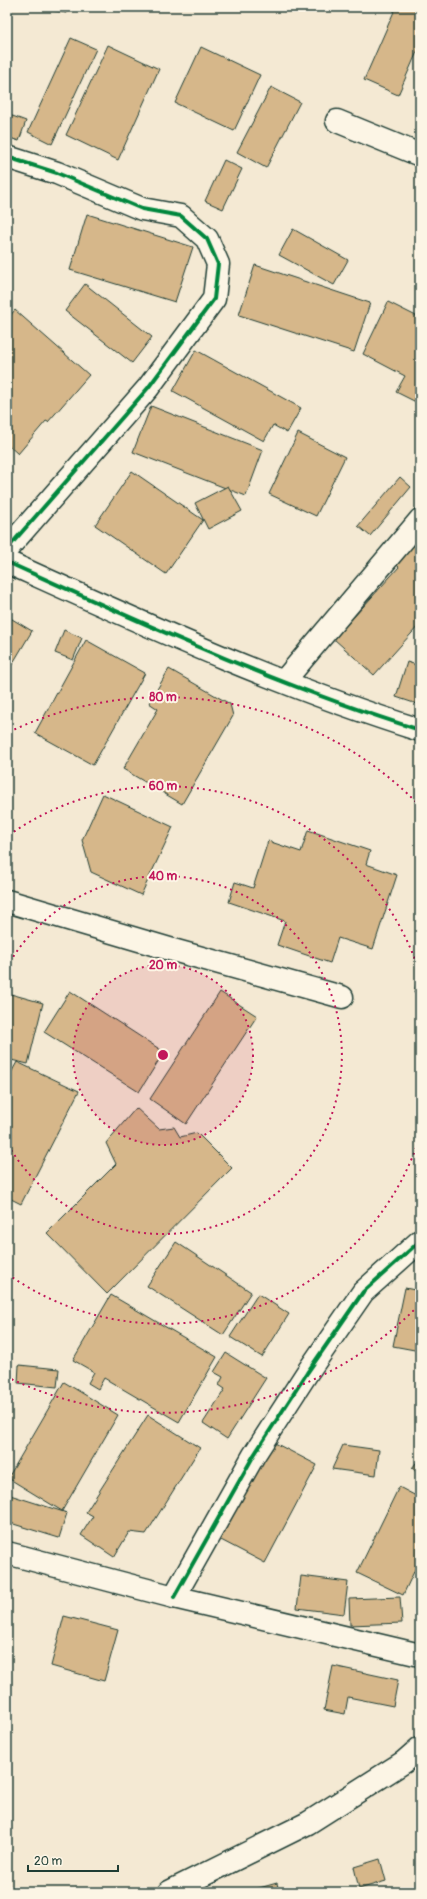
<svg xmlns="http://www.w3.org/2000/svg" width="427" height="1899" viewBox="0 0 427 1899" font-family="Pangolin,sans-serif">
<rect width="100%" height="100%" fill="#f4e9d3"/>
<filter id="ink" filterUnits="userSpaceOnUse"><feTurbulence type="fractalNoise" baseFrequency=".025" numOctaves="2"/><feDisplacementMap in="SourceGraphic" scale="8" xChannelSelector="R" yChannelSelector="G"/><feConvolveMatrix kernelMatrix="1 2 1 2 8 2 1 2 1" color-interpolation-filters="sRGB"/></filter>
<g filter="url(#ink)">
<!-- building -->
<g fill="#d6b78a" stroke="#1f3d34">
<polygon points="36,7 67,7 66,13"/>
<polygon points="396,7 420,7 420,45 398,95 364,80"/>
<polygon points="71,38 96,49 52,144 28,132"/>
<polygon points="108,45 159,69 118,160 66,135"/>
<polygon points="201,47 260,75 234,131 175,103"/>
<polygon points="271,87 300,102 266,168 237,152"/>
<polygon points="7,114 26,121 19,141 7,137"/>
<polygon points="224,160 242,169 223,209 205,201"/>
<polygon points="87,214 193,247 175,302 70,270"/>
<polygon points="293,229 348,260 334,285 279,255"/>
<polygon points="255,265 370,303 354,352 239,315"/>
<polygon points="85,284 152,337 132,363 65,311"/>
<polygon points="388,302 420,318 420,404 396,392 405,376 363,354"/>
<polygon points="15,310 89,375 48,422 46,421 18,454 7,444 7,427 9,425 7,424 7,319"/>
<polygon points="196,350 301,408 287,433 273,425 264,441 173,391"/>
<polygon points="151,406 263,450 246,496 133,452"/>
<polygon points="298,433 345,457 316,516 269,494"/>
<polygon points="132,471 203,520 166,574 95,525"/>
<polygon points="400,477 411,487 370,536 358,526"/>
<polygon points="228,486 242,511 208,529 195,503"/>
<polygon points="410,532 420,541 420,624 374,675 334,639 399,567 388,557"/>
<polygon points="7,616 32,631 7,673"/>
<polygon points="64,630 82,638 73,660 55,653"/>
<polygon points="86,640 145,673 93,765 35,733"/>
<polygon points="407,662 420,666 420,705 396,697"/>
<polygon points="169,669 230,704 233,716 182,804 123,769 158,709 149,703"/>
<polygon points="103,794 173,827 141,895 91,872 82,840"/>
<polygon points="308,830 370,851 366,864 397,875 373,949 338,938 330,963 277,945 285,921 229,902 235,882 253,888 268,841 301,852"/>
<polygon points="420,973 420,993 414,992"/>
<polygon points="70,991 164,1052 139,1092 44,1032"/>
<polygon points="220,992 257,1016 186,1124 150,1099"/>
<polygon points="7,993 43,1003 28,1064 7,1059"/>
<polygon points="17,1062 79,1091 21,1204 7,1197 7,1080"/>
<polygon points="136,1108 159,1129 174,1127 180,1137 197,1133 232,1168 107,1294 47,1233 116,1164 106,1143"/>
<polygon points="176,1242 251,1292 223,1335 147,1286"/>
<polygon points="405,1288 420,1291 420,1351 393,1346"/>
<polygon points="258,1294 289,1314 262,1357 230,1337"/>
<polygon points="111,1295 217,1357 179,1422 104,1378 98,1389 88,1383 94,1372 73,1360"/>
<polygon points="226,1353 266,1378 227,1439 203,1423 225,1389 219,1385 223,1377 214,1372"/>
<polygon points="19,1365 59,1369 57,1387 18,1383"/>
<polygon points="64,1382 118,1415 62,1511 8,1478"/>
<polygon points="148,1415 200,1448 146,1534 129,1532 114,1557 81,1535 93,1516 86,1512"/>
<polygon points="271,1441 317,1465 265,1563 219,1539"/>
<polygon points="343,1445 379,1450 376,1475 332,1469"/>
<polygon points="420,1458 420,1475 412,1468"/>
<polygon points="399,1487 420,1498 420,1559 403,1595 357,1573"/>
<polygon points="7,1494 67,1513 59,1538 7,1522"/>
<polygon points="301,1576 348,1582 344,1614 297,1608"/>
<polygon points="400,1597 402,1623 350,1625 349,1599"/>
<polygon points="64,1616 118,1630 104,1681 51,1666"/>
<polygon points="333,1666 398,1680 393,1706 348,1697 345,1714 324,1710"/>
<polygon points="380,1859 386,1881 359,1889 354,1867"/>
<polygon points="277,1883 279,1892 245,1892"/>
</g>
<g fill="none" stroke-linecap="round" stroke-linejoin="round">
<defs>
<g id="minor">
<polyline points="337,121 420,155"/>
<polyline points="7,157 57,173 142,209 181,216 207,239 218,264 214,299 148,388 7,549"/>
<path d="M7,562C142,623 278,686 420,730"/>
<polyline points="284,681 420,520"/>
<polyline points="7,901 173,950 342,997"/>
<polyline points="7,1553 174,1597 420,1655"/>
<polyline points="174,1597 254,1455 307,1373 363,1292 420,1241"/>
<polyline points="169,1892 308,1823 404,1762 420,1748"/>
</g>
</defs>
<!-- minor casing -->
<use href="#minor" stroke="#1f3d34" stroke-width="25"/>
<!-- minor -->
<use href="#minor" stroke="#fcf5e5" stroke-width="22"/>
<defs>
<g id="cycleway">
<polyline points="7,157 57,173 142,209 181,216 207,239 218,264 214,299 148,388 7,549"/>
<path d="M7,562C142,623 278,686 420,730"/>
<polyline points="174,1597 254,1455 307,1373 363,1292 420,1241"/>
</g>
</defs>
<!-- cycleway casing -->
<use href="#cycleway" stroke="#fcf5e5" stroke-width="6"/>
<!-- cycleway -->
<use href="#cycleway" stroke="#00873e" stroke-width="4"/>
</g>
</g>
<!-- distance rings -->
<circle cx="163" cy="1055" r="90" fill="#c2185b" fill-opacity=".12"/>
<g fill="none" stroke="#c2185b" stroke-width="2" stroke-dasharray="2 4">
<circle cx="163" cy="1055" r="90"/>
<path d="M7 967A179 179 0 1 1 7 1143"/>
<path d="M420 1136A269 269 0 0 1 9 1275M9 835A269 269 0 0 1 420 974"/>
<path d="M418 1306A358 358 0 0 1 9 1378M9 732A358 358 0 0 1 418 804"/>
</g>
<circle cx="163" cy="1055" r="6" fill="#c2185b" stroke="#fcf5e5" stroke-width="2"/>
<g font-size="12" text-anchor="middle" font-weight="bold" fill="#c2185b" stroke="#fcf5e5" stroke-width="4" stroke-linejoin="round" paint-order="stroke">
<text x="163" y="701">80 m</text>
<text x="163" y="790">60 m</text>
<text x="163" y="880">40 m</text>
<text x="163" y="969">20 m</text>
</g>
<!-- margin -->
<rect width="427" height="1899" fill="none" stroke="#fcf5e5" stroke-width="24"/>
<rect x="12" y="12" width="403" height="1875" fill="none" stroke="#1f3d34" stroke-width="1.5" filter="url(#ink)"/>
<!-- scale -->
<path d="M28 1865v6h90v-6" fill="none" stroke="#1f3d34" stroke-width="2"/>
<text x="34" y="1865" font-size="12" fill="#1f3d34" stroke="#fcf5e5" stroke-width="3" paint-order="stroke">20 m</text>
</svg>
